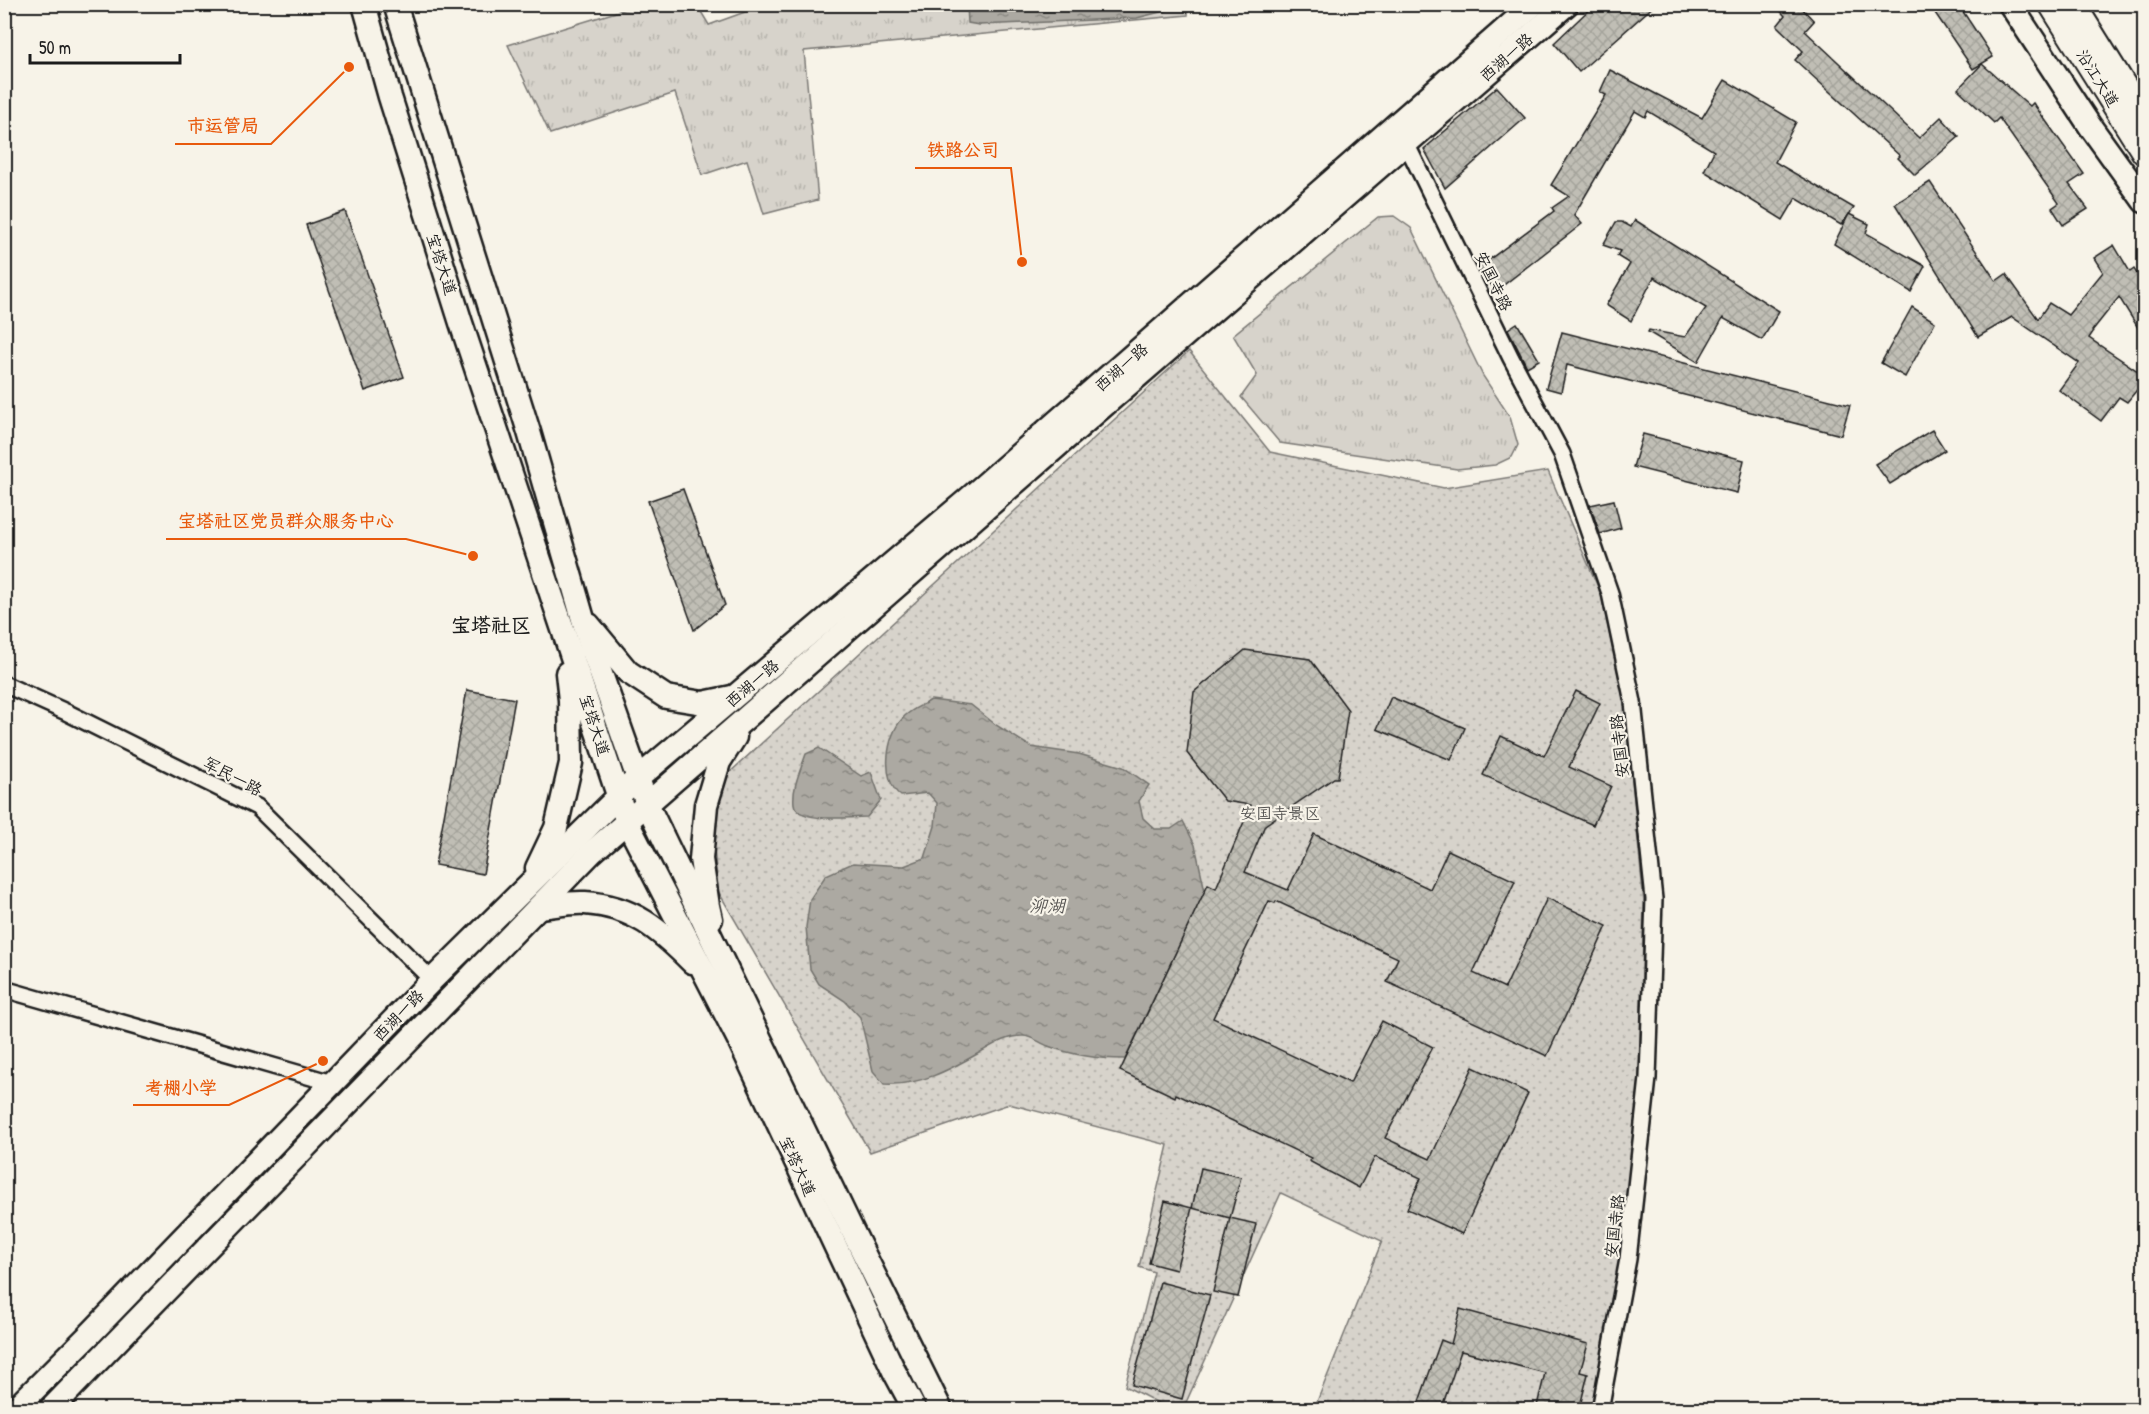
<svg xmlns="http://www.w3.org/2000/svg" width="2149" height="1414" viewBox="0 0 2149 1414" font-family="'Patrick Hand','LXGW WenKai TC',sans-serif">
<defs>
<pattern id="grass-tufts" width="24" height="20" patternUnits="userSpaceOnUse" patternTransform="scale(1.5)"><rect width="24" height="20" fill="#d7d3cb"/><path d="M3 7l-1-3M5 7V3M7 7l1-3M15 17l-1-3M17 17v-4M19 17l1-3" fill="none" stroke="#b8b5ae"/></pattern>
<pattern id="park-dots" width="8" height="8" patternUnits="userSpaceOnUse" patternTransform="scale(1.5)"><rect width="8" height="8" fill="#d7d3cb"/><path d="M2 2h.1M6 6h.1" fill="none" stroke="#b8b5ae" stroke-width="1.8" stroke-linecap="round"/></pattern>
<pattern id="water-ripples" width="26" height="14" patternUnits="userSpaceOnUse" patternTransform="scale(1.5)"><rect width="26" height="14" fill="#aca9a2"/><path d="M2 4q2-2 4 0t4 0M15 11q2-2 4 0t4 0" fill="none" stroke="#8b8983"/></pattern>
<pattern id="building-cross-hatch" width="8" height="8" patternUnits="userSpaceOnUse" patternTransform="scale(1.5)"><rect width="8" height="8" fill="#c0beb5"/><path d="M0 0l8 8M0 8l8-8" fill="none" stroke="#a4a39b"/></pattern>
</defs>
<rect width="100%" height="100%" fill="#f7f3e8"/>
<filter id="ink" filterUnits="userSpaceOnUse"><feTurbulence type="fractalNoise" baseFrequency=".0167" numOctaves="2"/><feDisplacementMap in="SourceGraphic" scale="12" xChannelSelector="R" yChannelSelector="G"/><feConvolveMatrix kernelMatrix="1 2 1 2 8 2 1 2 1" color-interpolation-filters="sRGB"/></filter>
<g filter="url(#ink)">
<!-- grass -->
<g fill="url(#grass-tufts)" stroke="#7a7874" stroke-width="1.5">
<polygon points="767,4 1188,5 1188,15 804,51 818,200 764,214 747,160 702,175 675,93 550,134 508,45 639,5 697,5 709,25"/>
<polygon points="1394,216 1411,228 1483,376 1510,417 1518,445 1512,457 1495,465 1457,469 1280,443 1241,397 1257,375 1233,335 1378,217"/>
</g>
<!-- park -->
<polygon fill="url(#park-dots)" stroke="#7a7874" stroke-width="1.5" points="1189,351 1270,452 1444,488 1548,471 1601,594 1625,707 1644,903 1639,1080 1621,1255 1591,1409 1314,1409 1382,1241 1281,1193 1183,1409 1170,1409 1125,1386 1154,1272 1139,1267 1168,1145 1009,1104 870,1152 718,891 712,827 727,775"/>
<!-- water -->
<g fill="url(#water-ripples)" stroke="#72716c" stroke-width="1.5">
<polygon points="967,5 967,4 1173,5 1168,10 1137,18 979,25 968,23"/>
<path d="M931,700L971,705L996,725L1031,747L1079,754L1123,767L1149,785L1139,801L1143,818L1155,829H1171L1183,821L1195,845L1205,891L1125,1059C1099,1059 1072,1055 1048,1046C1040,1043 1030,1035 1022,1036C1006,1036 993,1045 979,1053C949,1070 920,1086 884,1084L873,1071L860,1017L845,1001L819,984L810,969L806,927L810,899L826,875L853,863L904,866L925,858L935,826L937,803L928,793L901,796C880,781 886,735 903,718C909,710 923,705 931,700Z"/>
<path d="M819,748L861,776L871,772L881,800L867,817C851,817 797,824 794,804C792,787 801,769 806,754Z"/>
</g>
<!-- building -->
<g fill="url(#building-cross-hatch)" stroke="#1c1c1c" stroke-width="1.5">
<polygon points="1595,4 1656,4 1579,72 1554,43"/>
<polygon points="1774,4 1798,4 1814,21 1805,31 1919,138 1941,117 1959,137 1915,175 1898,158 1900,156 1795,60 1803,51 1777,26 1785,16"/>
<polygon points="1929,4 1958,4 1993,57 1973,69"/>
<polygon points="1982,64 2030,106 2033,103 2084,174 2069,184 2088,209 2063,225 2052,208 2059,203 1999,118 1994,123 1958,89"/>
<polygon points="1610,70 1702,118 1725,80 1796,122 1775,162 1854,208 1841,225 1796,198 1783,220 1704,171 1714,151 1648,111 1645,117 1635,111 1574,215 1582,224 1496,291 1478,268 1554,211 1552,208 1569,196 1551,185 1606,95 1600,92"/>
<polygon points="1497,87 1525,118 1445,188 1424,149"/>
<polygon points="1930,182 1996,281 2006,274 2038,319 2049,303 2068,315 2103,272 2094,258 2114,245 2130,272 2134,269 2145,286 2145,339 2119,297 2092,331 2093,332 2089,338 2145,376 2145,380 2127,402 2119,397 2101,421 2059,390 2079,363 2012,317 1978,337 1895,204"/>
<polygon points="345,211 404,377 365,391 306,225"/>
<polygon points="1849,214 1869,224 1866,233 1925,266 1911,292 1834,244"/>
<polygon points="1635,220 1779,311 1762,340 1723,318 1698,362 1648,332 1649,330 1685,337 1706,308 1654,277 1631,321 1606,305 1630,264 1617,256 1620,251 1603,245 1616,222 1622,222 1631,227"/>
<polygon points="1912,307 1935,322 1905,377 1881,363"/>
<polygon points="1517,323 1539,360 1527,367 1508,329"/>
<polygon points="1562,332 1850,405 1841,435 1567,365 1561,392 1546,388"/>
<polygon points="1932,430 1945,450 1890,484 1875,464"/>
<polygon points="1643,434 1744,460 1737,493 1633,467"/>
<polygon points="683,489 725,605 694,630 648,501"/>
<polygon points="1614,500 1621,528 1600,534 1590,505"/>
<polygon points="1245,650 1310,659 1348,710 1338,778 1334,778 1265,825 1245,872 1288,890 1314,834 1430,889 1448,850 1515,881 1473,973 1505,988 1547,898 1607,926 1547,1056 1387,982 1398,958 1276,901 1275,903 1269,901 1213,1018 1350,1083 1382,1021 1433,1047 1385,1138 1430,1159 1473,1067 1528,1093 1462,1234 1407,1209 1421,1178 1375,1157 1359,1188 1309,1161 1311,1158 1176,1094 1175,1097 1120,1071 1208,884 1216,888 1251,805 1225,801 1187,753 1194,692"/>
<polygon points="467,690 515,699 483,874 435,865"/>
<polygon points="1576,691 1600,703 1569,767 1611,786 1593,825 1483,775 1501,736 1544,756"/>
<polygon points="1391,697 1465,728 1451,760 1377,729"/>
<polygon points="1201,1168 1241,1177 1230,1218 1192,1208"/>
<polygon points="1165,1201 1192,1208 1176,1270 1149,1263"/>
<polygon points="1230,1218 1256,1224 1238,1297 1213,1292"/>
<polygon points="1160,1282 1210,1295 1182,1399 1132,1385"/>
<polygon points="1460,1309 1588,1344 1580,1372 1588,1374 1579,1410 1536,1410 1545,1373 1461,1351 1441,1410 1416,1410 1441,1340 1451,1344"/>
</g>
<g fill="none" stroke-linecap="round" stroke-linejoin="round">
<defs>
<g id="street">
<polyline points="1403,137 1511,358 1562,454 1610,593 1633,702 1654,899 1648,1078 1628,1259 1600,1410"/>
<polyline points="4,684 66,712 257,807 432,980"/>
<polyline points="4,989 332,1083"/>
</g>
<g id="secondary">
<polyline points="364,4 390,97 461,323 627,822 739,1040 894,1371 915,1410"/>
<polyline points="395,4 529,432 589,640 647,804 853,1232 941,1410"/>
<polyline points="2010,4 2090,126 2144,201"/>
<polyline points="589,625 628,672 666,697 703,703 732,697"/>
<polyline points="537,868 556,828 571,763 570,700 567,673"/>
<path d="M539,907C553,906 570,902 585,903C633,906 660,930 692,962"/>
<polyline points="711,919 708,906 701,859 706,805 719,762 735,737"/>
<polyline points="14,1410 92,1332 432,980 630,785 966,501 1534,4"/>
<polyline points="50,1410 591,853 1063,441 1567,4"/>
</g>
<g id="primary">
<polyline points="2051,4 2144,152"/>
<polyline points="2073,4 2144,118"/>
</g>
</defs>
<!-- street casing -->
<use href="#street" stroke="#1c1c1c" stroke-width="20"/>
<!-- secondary casing -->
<use href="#secondary" stroke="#1c1c1c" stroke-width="27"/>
<!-- primary casing -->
<use href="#primary" stroke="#1c1c1c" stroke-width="28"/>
<!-- street -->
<use href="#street" stroke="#f7f3e8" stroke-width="15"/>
<!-- secondary -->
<use href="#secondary" stroke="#f7f3e8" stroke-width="22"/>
<!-- primary -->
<use href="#primary" stroke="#f7f3e8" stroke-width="24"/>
</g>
</g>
<g text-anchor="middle" stroke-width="4.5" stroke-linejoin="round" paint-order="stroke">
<!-- street labels -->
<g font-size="16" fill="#1c1c1c" stroke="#f7f3e8">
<text transform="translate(1506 57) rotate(-41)" y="6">西湖一路</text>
<text transform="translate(2098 78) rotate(58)" y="6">沿江大道</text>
<text transform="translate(442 264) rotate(72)" y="6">宝塔大道</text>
<text transform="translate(1494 281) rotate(64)" y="6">安国寺路</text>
<text transform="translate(1121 367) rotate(-41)" y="6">西湖一路</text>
<text transform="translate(752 683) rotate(-40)" y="6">西湖一路</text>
<text transform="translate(595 725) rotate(72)" y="6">宝塔大道</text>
<text transform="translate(1619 746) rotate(-96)" y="6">安国寺路</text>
<text transform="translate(233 776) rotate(28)" y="6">军民一路</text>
<text transform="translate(398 1015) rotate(-46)" y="6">西湖一路</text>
<text transform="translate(798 1166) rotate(65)" y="6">宝塔大道</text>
<text transform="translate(1614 1226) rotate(-83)" y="6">安国寺路</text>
</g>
<!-- park labels -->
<g font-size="16" fill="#545351" stroke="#f7f3e8">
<text x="1280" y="819">安国寺景区</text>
</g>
<!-- water labels -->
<g font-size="18" font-style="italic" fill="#565452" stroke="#f7f3e8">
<text x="1047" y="912">泖湖</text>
</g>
<!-- quarter labels -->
<g font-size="20" font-weight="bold" fill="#1c1c1c" stroke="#f7f3e8">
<text x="491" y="632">宝塔社区</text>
</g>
</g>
<!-- callouts -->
<path fill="none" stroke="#e8590c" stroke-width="2" d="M349 67L271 144H175M1022 262L1011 168H915M473 556L406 539H166M323 1061L229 1105H133"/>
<g fill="#e8590c" stroke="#f7f3e8" stroke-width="2">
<circle cx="349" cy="67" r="6"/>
<circle cx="1022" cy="262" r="6"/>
<circle cx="473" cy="556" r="6"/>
<circle cx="323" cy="1061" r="6"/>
</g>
<g font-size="18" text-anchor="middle" font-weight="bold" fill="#e8590c" stroke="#f7f3e8" stroke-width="4.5" stroke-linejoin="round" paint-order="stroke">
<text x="223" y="132">市运管局</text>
<text x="963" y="156">铁路公司</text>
<text x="286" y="527">宝塔社区党员群众服务中心</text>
<text x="181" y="1094">考棚小学</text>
</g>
<!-- margin -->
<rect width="2149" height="1414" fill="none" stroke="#f7f3e8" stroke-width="24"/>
<rect x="12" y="12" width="2125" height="1390" fill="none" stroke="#1c1c1c" stroke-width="2" filter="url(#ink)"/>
<!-- scale -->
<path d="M30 54v9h150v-9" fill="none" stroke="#1c1c1c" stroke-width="3"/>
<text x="39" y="54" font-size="18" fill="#1c1c1c" stroke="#f7f3e8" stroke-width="4.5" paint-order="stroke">50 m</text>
</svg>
